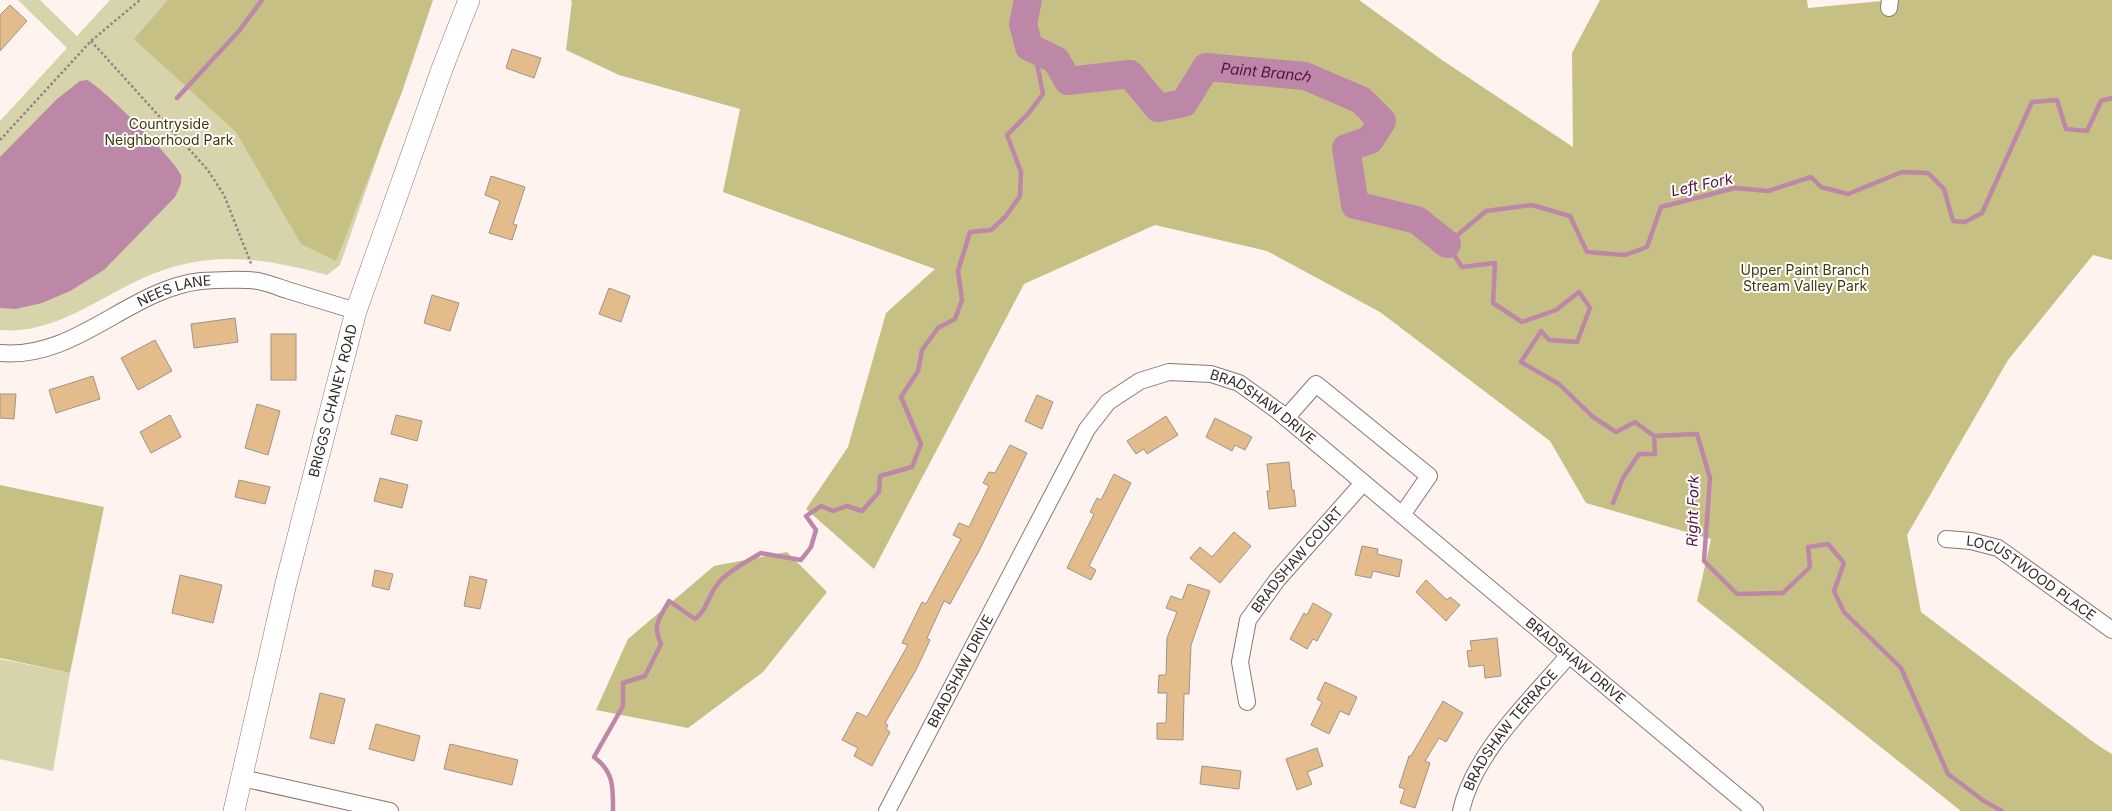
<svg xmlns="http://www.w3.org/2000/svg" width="2112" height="811" viewBox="0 0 2112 811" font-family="Inter,sans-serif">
<rect width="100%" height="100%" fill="#fef3ef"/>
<!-- green -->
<g fill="#d7d3aa">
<path d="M18,0H40L77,36L110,0H432L340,265L327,275C266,259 216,250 155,273C103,293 58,335 0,330V121L67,48Z"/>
<polygon points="0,659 70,673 53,771 0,759"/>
</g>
<!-- forest -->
<g fill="#c6c084">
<polygon points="168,0 433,0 402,92 336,261 301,244 236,132 134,39"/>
<polygon points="570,0 1359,0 1442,60 1573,147 1572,53 1600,0 1807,0 1808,8 1892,0 2112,0 2112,260 2093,255 2008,360 1907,535 1921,612 2096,744 2112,754 2112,811 1961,811 1697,601 1711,539 1586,503 1550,441 1380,312 1267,251 1155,225 1024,284 874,569 806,509 848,447 886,313 935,269 723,192 740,109 619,75 566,50 572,1"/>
<polygon points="0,485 104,507 70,673 0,658"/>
<polygon points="787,552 827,592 763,672 688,728 596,710 628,639 714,566"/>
</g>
<!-- water -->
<path fill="#bd87a8" d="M87,80C102,87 176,161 181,175C183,182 178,190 175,197L104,270L70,291L42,303L16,309L0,308V157L57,99L80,81Z"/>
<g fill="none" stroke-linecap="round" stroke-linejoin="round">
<!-- stream -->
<g stroke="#bd87a8" stroke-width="4.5">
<polyline points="177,98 239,31 262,0"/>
<polyline points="1613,503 1623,478 1639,454 1655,454 1654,436"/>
<path d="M613,811C613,787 614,772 594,757L623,706V683L645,676L661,644C652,624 659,620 669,601L695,619C708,610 708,593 721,580C732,569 748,561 761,553L801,560L811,547L816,530L806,516L821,506L833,511L847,506L862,511L879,492L880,476L912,467L921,444L901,397L918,371L922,350L938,328L955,319L962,300L958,271L970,232L991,230L1006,216L1020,196L1021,172L1007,135L1028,114L1043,94L1037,64L1029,47"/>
<polyline points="2002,811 1984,801 1948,774 1901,668 1844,612 1834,591 1844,563 1828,544 1808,547 1810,567 1783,593 1737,594 1704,561 1710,478 1697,434 1654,436 1635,422 1616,432 1593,417 1559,384 1521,362 1541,331 1549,340 1577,342 1590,308 1579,292 1556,310 1522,322 1493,303 1495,263 1462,267 1447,244 1486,211 1532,205 1570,216 1587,252 1625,255 1647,247 1661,207 1735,188 1768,191 1811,177 1821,187 1848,194 1902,172 1928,173 1944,189 1953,221 1965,222 1982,213 2032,102 2057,100 2066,129 2087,131 2101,101 2112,98"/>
</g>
<!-- river -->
<path stroke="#bd87a8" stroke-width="28" id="s1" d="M1028,0L1023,24L1029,47L1056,60L1068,81L1130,74L1158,108L1184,103L1206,67L1305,76L1361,100L1382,121L1370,140L1346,148L1355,205L1417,220L1447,244"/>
</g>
<!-- building -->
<g fill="#e4bc8b" stroke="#9e9487">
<polygon points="10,5 27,21 0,51 0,15"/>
<polygon points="512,49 541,58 534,78 506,68"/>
<polygon points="491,176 525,187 513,224 517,225 512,240 489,233 500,201 485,195"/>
<polygon points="609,288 630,296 621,322 599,314"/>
<polygon points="432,295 459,303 450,331 424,323"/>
<polygon points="235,318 238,342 194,348 191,324"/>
<rect x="271" y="334" width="25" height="46"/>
<polygon points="155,340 172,371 138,390 121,358"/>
<polygon points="93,376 100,399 56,413 49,390"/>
<polygon points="0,394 16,394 14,419 0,418"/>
<polygon points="1037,395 1053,402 1042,429 1025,421"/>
<polygon points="257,404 280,411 268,455 245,448"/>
<polygon points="170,415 181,437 151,453 140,432"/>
<polygon points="396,415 422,421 417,441 391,434"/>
<polygon points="1166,416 1178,435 1147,454 1144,449 1136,454 1127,441"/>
<polygon points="1215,418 1252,437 1245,450 1235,445 1232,451 1206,437"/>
<polygon points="1010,445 1027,453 980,549 950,604 944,601 927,638 930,640 916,670 885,723 888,725 886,729 890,732 872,766 854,756 858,748 842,740 857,712 867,717 908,645 902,643 922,602 926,604 961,539 953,535 959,523 969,527 989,486 983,483 989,472 995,473"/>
<polygon points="1289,462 1292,490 1294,490 1296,506 1269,509 1267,491 1270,491 1267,464"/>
<polygon points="1114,474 1131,483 1089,566 1096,570 1091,580 1067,568 1094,514 1090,512 1097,498 1101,500"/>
<polygon points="380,478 408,485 402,508 374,501"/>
<polygon points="239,480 270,487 265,504 235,497"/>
<polygon points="1234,532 1251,546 1220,583 1190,558 1200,547 1212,557"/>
<polygon points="1362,546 1378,549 1377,554 1402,560 1399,577 1373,571 1371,578 1355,575"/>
<polygon points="375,570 393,574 389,590 372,586"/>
<polygon points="180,575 222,585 213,623 172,613"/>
<polygon points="470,576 487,580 480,609 464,606"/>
<polygon points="1426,580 1447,600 1450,597 1460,605 1446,621 1416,592"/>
<polygon points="1188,584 1210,591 1191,645 1189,694 1184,694 1183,740 1157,739 1157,723 1166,723 1167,693 1158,693 1159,675 1166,675 1167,638 1177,612 1166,608 1171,596 1182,600"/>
<polygon points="1313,603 1332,614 1317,641 1313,639 1307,649 1290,639 1304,613 1307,615"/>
<polygon points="1497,638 1501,676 1485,678 1484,665 1469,667 1467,651 1472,650 1470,641"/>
<polygon points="1325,682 1357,697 1349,715 1340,711 1329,734 1311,725 1322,702 1317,699"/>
<polygon points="320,693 345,699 334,744 310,738"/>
<polygon points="1443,701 1463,713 1446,742 1439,738 1425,761 1430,763 1415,808 1400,803 1405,789 1399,787 1409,756 1411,756"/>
<polygon points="376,724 420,736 414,761 369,749"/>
<polygon points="450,744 518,760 512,785 444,769"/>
<polygon points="1317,748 1323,766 1307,772 1312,784 1297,790 1286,759"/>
<polygon points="1202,766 1241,771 1239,789 1200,784"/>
</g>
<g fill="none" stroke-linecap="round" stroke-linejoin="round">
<defs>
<g id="minor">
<polyline points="1889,8 1890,0"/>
<path id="s2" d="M0,353C76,360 129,289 201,281C215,280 245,279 258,281C268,283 278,287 287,290C310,297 333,304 356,311"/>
<polyline points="1286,418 1316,384 1429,476 1402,515"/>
<path id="s3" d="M1946,539L1971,541L1998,548L2112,630"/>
<path id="s4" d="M1247,702L1240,662L1248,620L1277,580L1363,483"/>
<polyline points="242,778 390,811"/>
<path id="s5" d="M887,811L1087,429L1108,402L1140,381L1169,372L1211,374L1239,383L1278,411L1755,811"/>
<path id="s6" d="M1461,811C1474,752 1531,700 1569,655"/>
</g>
<g id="major">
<path id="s7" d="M234,811L286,583L356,311L442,69L469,0"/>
</g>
</defs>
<!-- minor casing -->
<use href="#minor" stroke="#887872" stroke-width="18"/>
<!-- major casing -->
<use href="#major" stroke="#887872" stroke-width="22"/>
<!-- path -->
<g stroke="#8e8582" stroke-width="2.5" stroke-dasharray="2.5 2.5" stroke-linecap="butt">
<polyline points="91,41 207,169 224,195 252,266"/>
<polyline points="0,140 91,41 140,0"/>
</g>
<!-- minor -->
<use href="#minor" stroke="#fff" stroke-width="16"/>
<!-- major -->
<use href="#major" stroke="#fff" stroke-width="21"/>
</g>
<g text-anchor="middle" stroke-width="4" stroke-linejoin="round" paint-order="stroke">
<!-- park labels -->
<g font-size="14" fill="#3f3909" stroke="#fff">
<text x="169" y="129">Countryside<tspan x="169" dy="16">Neighborhood Park</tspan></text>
<text x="1805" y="275">Upper Paint Branch<tspan x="1805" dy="16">Stream Valley Park</tspan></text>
</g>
<!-- street labels -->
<g font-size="14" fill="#312a28" stroke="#fff">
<text dy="5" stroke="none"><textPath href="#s2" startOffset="188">NEES LANE</textPath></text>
<text dy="5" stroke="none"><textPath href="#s7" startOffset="422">BRIGGS CHANEY ROAD</textPath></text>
<text dy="5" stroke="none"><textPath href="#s5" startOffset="638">BRADSHAW DRIVE</textPath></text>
<text dy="5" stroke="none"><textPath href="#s4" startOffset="161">BRADSHAW COURT</textPath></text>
<text dy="5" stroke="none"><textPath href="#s3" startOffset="96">LOCUSTWOOD PLACE</textPath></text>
<text dy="5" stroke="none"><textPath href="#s5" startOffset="1042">BRADSHAW DRIVE</textPath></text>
<text dy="5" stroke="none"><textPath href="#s5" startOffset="158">BRADSHAW DRIVE</textPath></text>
<text dy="5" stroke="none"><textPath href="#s6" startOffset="96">BRADSHAW TERRACE</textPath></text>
</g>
<!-- water labels -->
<g font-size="15" font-style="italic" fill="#53123f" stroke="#fff">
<text dy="5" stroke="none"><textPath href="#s1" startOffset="338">Paint Branch</textPath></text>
<text transform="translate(1702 185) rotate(-12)" y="5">Left Fork</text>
<text transform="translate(1693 511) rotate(-89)" y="5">Right Fork</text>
</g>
</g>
</svg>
